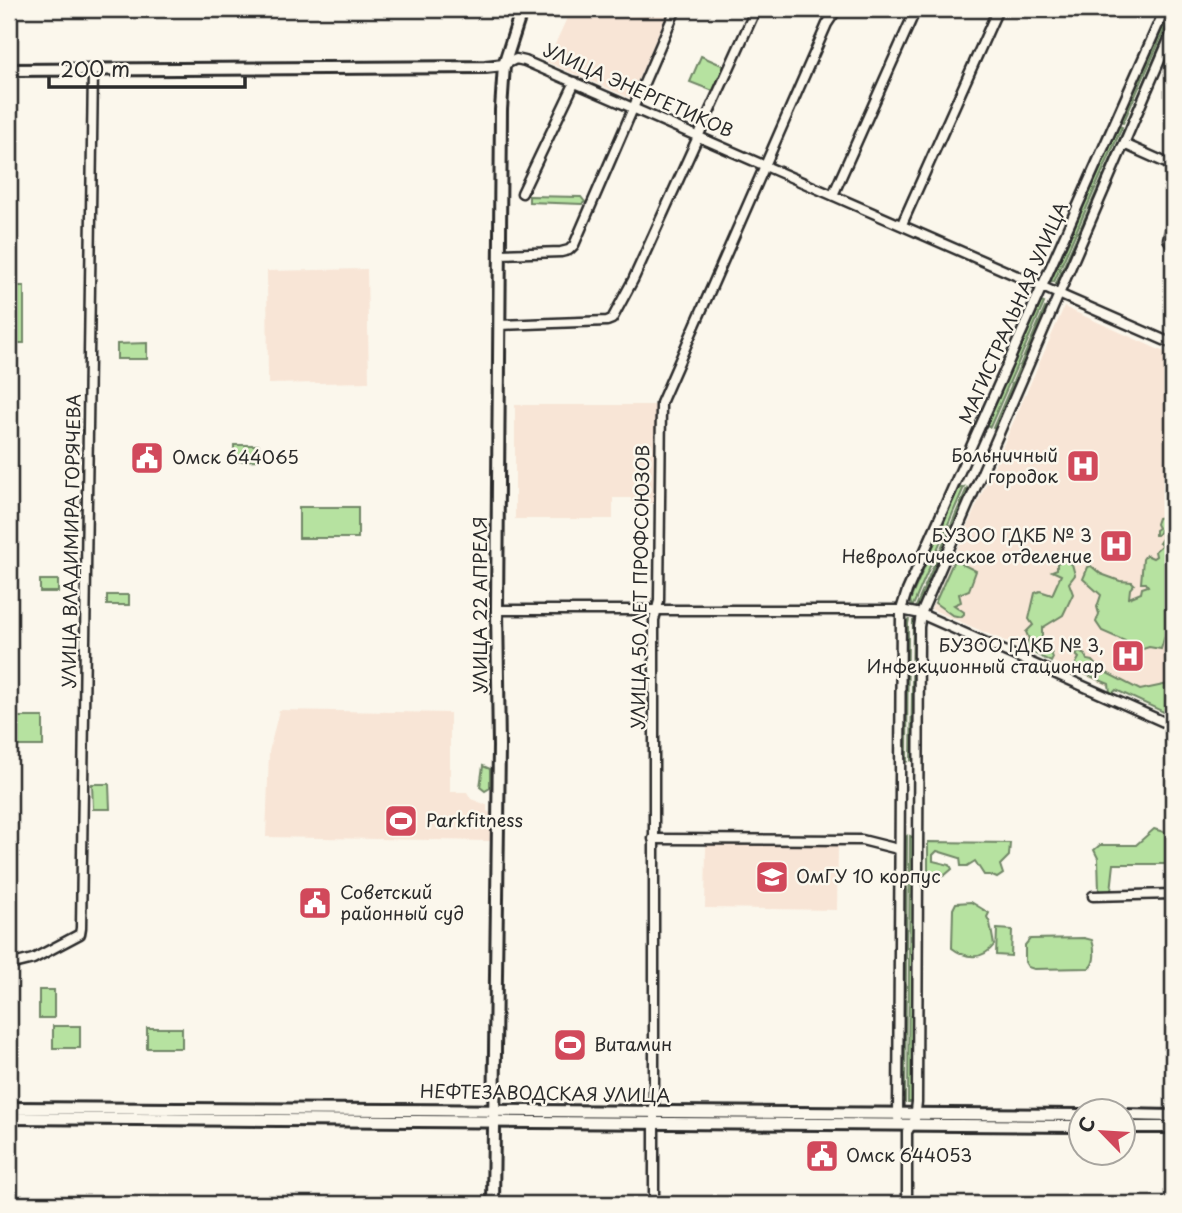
<svg xmlns="http://www.w3.org/2000/svg" width="1182" height="1213" viewBox="0 0 1182 1213" font-family="'Playpen Sans',sans-serif">
<rect width="100%" height="100%" fill="#fbf7ec"/>
<filter id="ink" filterUnits="userSpaceOnUse"><feTurbulence type="fractalNoise" baseFrequency=".0143" numOctaves="2"/><feDisplacementMap in="SourceGraphic" scale="14" xChannelSelector="R" yChannelSelector="G"/><feConvolveMatrix kernelMatrix="1 2 1 2 8 2 1 2 1" color-interpolation-filters="sRGB"/></filter>
<g filter="url(#ink)">
<!-- built -->
<g fill="#f8e5d6">
<polygon points="571,9 669,9 630,98 547,62"/>
<polygon points="367,269 369,382 268,384 267,271"/>
<polygon points="1064,307 1173,356 1173,714 931,609"/>
<polygon points="515,405 656,405 655,503 632,503 631,498 613,498 613,519 515,519"/>
<polygon points="279,710 450,713 450,792 467,792 471,799 487,805 487,811 490,813 490,841 266,837 269,752"/>
<polygon points="706,844 838,846 837,910 705,908"/>
</g>
<!-- green -->
<g fill="#b6e2a0" stroke="#708666" stroke-width="2">
<polygon points="1172,13 1123,123 1120,122 1168,14"/>
<polygon points="1173,15 1173,22 1128,126 1126,125"/>
<polygon points="701,56 724,66 713,91 690,82"/>
<polygon points="1119,126 1122,127 1054,282 1051,281"/>
<polygon points="1124,129 1127,129 1059,285 1056,284"/>
<polygon points="529,196 581,197 585,202 582,204 529,202"/>
<rect x="9" y="286" width="15" height="57"/>
<polygon points="1041,302 1044,303 990,427 987,425 992,413"/>
<polygon points="1045,308 1048,310 996,429 993,428"/>
<polygon points="147,343 147,359 117,359 117,344"/>
<polygon points="234,445 259,445 258,460 234,461"/>
<polygon points="964,487 912,608 910,600 958,489"/>
<polygon points="967,488 969,492 919,607 915,609"/>
<rect x="299" y="507" width="59" height="31"/>
<path d="M1164,517L1167,525L1160,530L1168,533L1172,531C1171,538 1175,544 1170,552L1173,563V628L1167,629L1161,649L1149,647L1143,649L1102,631L1096,622L1099,614L1097,607L1101,595L1083,579L1088,567L1091,566L1101,574L1120,581L1132,582L1134,584L1130,589L1129,598L1141,593L1142,588L1148,586L1146,583H1141L1143,559L1146,555L1153,558L1156,556L1155,551L1163,544L1159,543L1163,537L1160,531L1157,535H1155V530L1158,528L1156,524L1158,518Z"/>
<polygon points="954,560 976,571 969,590 959,594 961,602 954,605 964,612 964,614 961,617 952,615 935,603"/>
<polygon points="1063,560 1072,564 1075,575 1069,583 1073,594 1063,615 1042,628 1042,637 1033,647 1038,650 1049,646 1053,658 1051,662 1032,652 1023,650 1029,639 1026,632 1033,625 1029,619 1035,593 1040,591 1052,595 1061,575 1052,571 1057,569 1057,563"/>
<rect x="40" y="580" width="18" height="12"/>
<rect x="107" y="595" width="22" height="10"/>
<polygon points="909,619 908,624 907,761 904,759 904,754 906,623"/>
<polygon points="913,620 916,626 915,752 914,758 911,760"/>
<polygon points="1079,652 1085,655 1087,660 1092,661 1099,669 1140,690 1173,683 1173,719 1164,712 1116,690 1113,693 1110,692 1109,684 1080,672 1075,665 1079,658 1076,655"/>
<rect x="9" y="717" width="34" height="29"/>
<polygon points="483,766 490,769 490,788 485,791 480,787"/>
<polygon points="92,784 109,784 110,809 93,809"/>
<polygon points="1154,829 1173,835 1173,864 1114,864 1111,891 1099,892 1098,858 1094,850 1100,845 1136,845"/>
<polygon points="907,836 905,1102 901,1102 903,839"/>
<polygon points="910,836 914,838 912,1102 908,1102"/>
<polygon points="928,842 1010,843 1009,856 1000,865 1003,874 997,878 990,875 984,875 975,861 967,866 961,866 960,858 937,851 933,855 933,861 950,865 952,869 945,875 928,881"/>
<path d="M971,902L989,913L987,917L990,923L994,945C983,960 966,959 952,948L953,909L956,903Z"/>
<polygon points="997,929 1012,930 1011,956 996,955"/>
<path d="M1084,938L1092,940C1095,948 1096,963 1089,968L1034,969L1028,967L1025,962V945L1030,939Z"/>
<rect x="39" y="990" width="15" height="28"/>
<rect x="53" y="1026" width="27" height="22"/>
<rect x="147" y="1028" width="35" height="20"/>
</g>
<g fill="none" stroke-linecap="round" stroke-linejoin="round">
<defs>
<g id="minor">
<polyline points="504,65 516,59 525,61 1173,344"/>
<polyline points="1124,144 1173,166"/>
<polyline points="522,193 575,82"/>
<polyline points="833,195 916,9"/>
<polyline points="1173,221 1168,239 1173,246"/>
<polyline points="902,224 998,9"/>
<polyline points="499,254 561,252 569,250 574,245 676,9"/>
<polyline points="499,325 607,321 612,319 633,280 756,9"/>
<polyline points="497,610 901,610 921,614 1173,726"/>
<polyline points="653,839 862,840 898,849"/>
<polyline points="1093,896 1173,894"/>
<polyline points="9,965 33,959 80,934 81,928 93,70"/>
<polyline points="898,1118 901,610 907,591 1165,9"/>
<polyline points="654,1204 654,620 659,601 661,403 827,24 837,9"/>
<polyline points="907,1204 907,1132 915,1119 917,1102 919,627 921,614 1173,30"/>
</g>
<g id="secondary">
<polyline points="9,70 485,67 504,65"/>
<path d="M9,1108C366,1111 723,1110 1080,1115"/>
<polyline points="1122,1115 1173,1116"/>
<polyline points="9,1118 1080,1126"/>
<polyline points="1122,1127 1173,1127"/>
<polyline points="493,1204 499,747 497,610 501,110 504,65 522,9"/>
</g>
</defs>
<!-- minor casing -->
<use href="#minor" stroke="#2b2b2b" stroke-width="13"/>
<!-- secondary casing -->
<use href="#secondary" stroke="#2b2b2b" stroke-width="16"/>
<!-- minor -->
<use href="#minor" stroke="#fbf7ec" stroke-width="8"/>
<!-- secondary -->
<use href="#secondary" stroke="#fbf7ec" stroke-width="10"/>
</g>
</g>
<!-- icons -->
<defs>
<symbol id="civic-square" viewBox="-11 -11 22 22"><rect x="-9" y="-9" width="18" height="18" rx="4" fill="#d1495b" stroke="#fbf7ec"/><path d="M-.6-6.5H3V-4.5H.6V-3L4-1V1h2V6H-6V1h2V-1L-.6-3ZM-1.2 2.5V6h2.4V2.5Z" fill="#fff"/></symbol>
<symbol id="hospital-square" viewBox="-11 -11 22 22"><rect x="-9" y="-9" width="18" height="18" rx="4" fill="#d1495b" stroke="#fbf7ec"/><path d="M-5-5h3v3.5h4V-5h3V5h-3V1.5h-4V5h-3Z" fill="#fff"/></symbol>
<symbol id="stadium-square" viewBox="-11 -11 22 22"><rect x="-9" y="-9" width="18" height="18" rx="4" fill="#d1495b" stroke="#fbf7ec"/><path d="M0-5a6.5 5 0 1 0 0 10a6.5 5 0 1 0 0-10ZM-3.5-1.8h7v3.6h-7Z" fill="#fff"/></symbol>
<symbol id="university-square" viewBox="-11 -11 22 22"><rect x="-9" y="-9" width="18" height="18" rx="4" fill="#d1495b" stroke="#fbf7ec"/><path d="M0-5L7-2L0 1L-7-2ZM-4 1L0 2.5L4 1V4Q0 6-4 4Z" fill="#fff"/></symbol>
</defs>
<g fill-rule="evenodd">
<use href="#civic-square" x="128" y="439" width="38" height="38"/>
<use href="#hospital-square" x="1064" y="447" width="38" height="38"/>
<use href="#hospital-square" x="1097" y="527" width="38" height="38"/>
<use href="#hospital-square" x="1109" y="637" width="38" height="38"/>
<use href="#stadium-square" x="382" y="802" width="38" height="38"/>
<use href="#university-square" x="753" y="858" width="38" height="38"/>
<use href="#civic-square" x="296" y="884" width="38" height="38"/>
<use href="#stadium-square" x="551" y="1026" width="38" height="38"/>
<use href="#civic-square" x="803" y="1137" width="38" height="38"/>
</g>
<g text-anchor="middle" stroke-width="5" stroke-linejoin="round" paint-order="stroke">
<!-- street labels -->
<g font-size="18" fill="#2b2b2b" stroke="#fbf7ec">
<text transform="translate(638 91) rotate(24)" y="6">УЛИЦА ЭНЕРГЕТИКОВ</text>
<text transform="translate(1014 313) rotate(-66)" y="6">МАГИСТРАЛЬНАЯ УЛИЦА</text>
<text transform="translate(72 541) rotate(-89)" y="6">УЛИЦА ВЛАДИМИРА ГОРЯЧЕВА</text>
<text transform="translate(641 587) rotate(-89)" y="6">УЛИЦА 50 ЛЕТ ПРОФСОЮЗОВ</text>
<text transform="translate(481 605) rotate(-90)" y="6">УЛИЦА 22 АПРЕЛЯ</text>
<text transform="translate(545 1094) rotate(1)" y="6">НЕФТЕЗАВОДСКАЯ УЛИЦА</text>
</g>
<!-- poi labels -->
<g font-size="18" fill="#2b2b2b" stroke="#fbf7ec" text-anchor="start">
<text x="1058" y="462" text-anchor="end">Больничный<tspan x="1058" dy="21">городок</tspan></text>
<text x="172" y="464">Омск 644065</text>
<text x="1092" y="542" text-anchor="end">БУЗОО ГДКБ № 3<tspan x="1092" dy="21">Неврологическое отделение</tspan></text>
<text x="1104" y="652" text-anchor="end">БУЗОО ГДКБ № 3,<tspan x="1104" dy="21">Инфекционный стационар</tspan></text>
<text x="426" y="827">Parkfitness</text>
<text x="796" y="883">ОмГУ 10 корпус</text>
<text x="340" y="899">Советский<tspan x="340" dy="21">районный суд</tspan></text>
<text x="594" y="1051">Витамин</text>
<text x="846" y="1162">Омск 644053</text>
</g>
</g>
<!-- margin -->
<rect width="1182" height="1213" fill="none" stroke="#fbf7ec" stroke-width="35"/>
<rect x="18" y="18" width="1147" height="1178" fill="none" stroke="#2b2b2b" stroke-width="2.5" filter="url(#ink)"/>
<!-- north arrow -->
<g transform="translate(1102 1132) rotate(295)"><circle r="33" fill="#fbf7ec" stroke="#a8a59f" stroke-width="2"/>
<path d="M0-5L12 26L0 18L-12 26Z" fill="#d1495b"/>
<text y="-10" font-size="19" font-weight="bold" text-anchor="middle" fill="#2b2b2b">С</text>
</g>
<!-- scale -->
<path d="M49 77v10h196v-10" fill="none" stroke="#2b2b2b" stroke-width="3.5"/>
<text x="60" y="77" font-size="21" fill="#2b2b2b" stroke="#fbf7ec" stroke-width="5" paint-order="stroke">200 m</text>
</svg>
